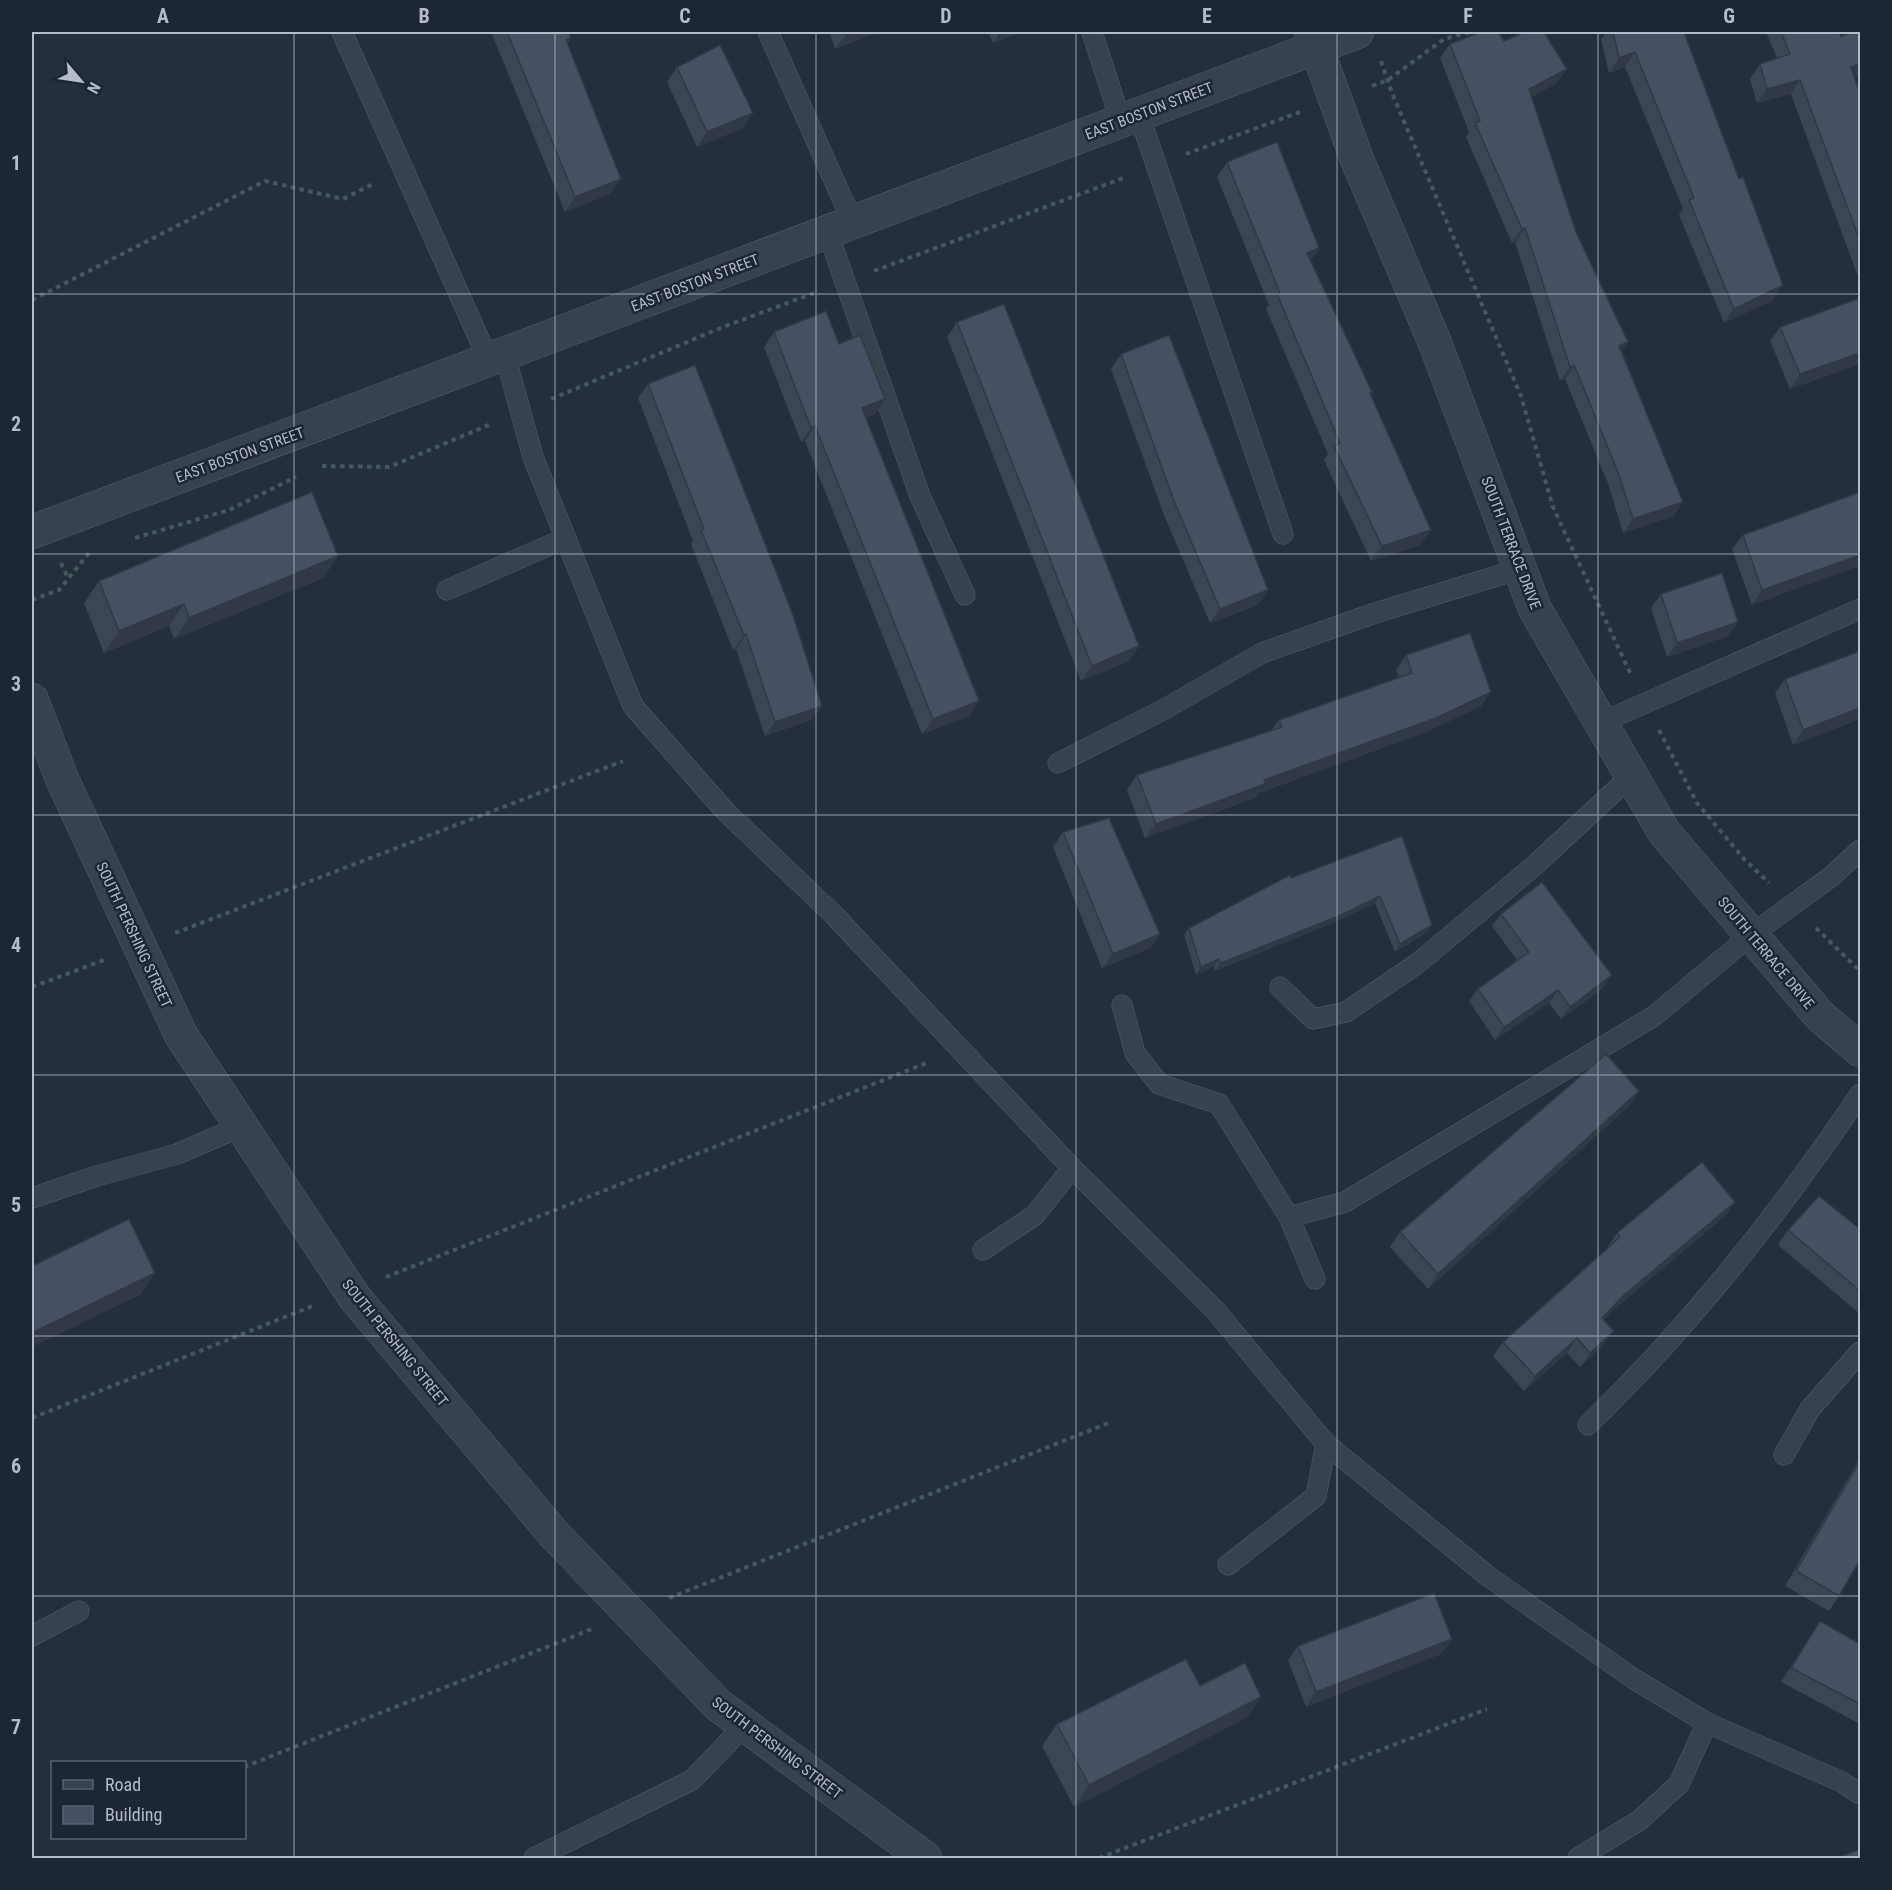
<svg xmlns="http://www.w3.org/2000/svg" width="1892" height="1890" viewBox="0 0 1892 1890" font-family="'Roboto Condensed',sans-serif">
<rect width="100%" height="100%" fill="#242f3e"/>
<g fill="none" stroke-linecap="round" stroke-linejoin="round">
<defs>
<g id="lane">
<polyline points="342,32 489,361"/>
<polyline points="768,32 853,223"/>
<polyline points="1092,32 1121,122"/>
<polyline points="1139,115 1283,534"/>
<polyline points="828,233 920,496 965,595"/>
<polyline points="505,355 533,457 633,706 725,811 833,914 1072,1168 1215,1310 1326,1444 1489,1577 1634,1679 1707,1723 1842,1782 1860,1794"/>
<polyline points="447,590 566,538"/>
<polyline points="1600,723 1860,609"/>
<polyline points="1058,763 1163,710 1262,653 1375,613 1520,569"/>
<polyline points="1280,987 1313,1019 1346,1012 1418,963 1534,866 1631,776"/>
<polyline points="1122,1005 1135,1053 1159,1084 1219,1104 1289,1217 1345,1202 1654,1016 1751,935 1832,876 1860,850"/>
<polyline points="32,1198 97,1176 177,1154 240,1127"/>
<polyline points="1289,1217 1315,1279"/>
<polyline points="983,1250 1035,1215 1072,1168"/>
<path d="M1588,1425C1691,1325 1780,1213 1860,1094"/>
<polyline points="1784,1455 1810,1409 1860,1352"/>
<polyline points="1228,1565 1316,1496 1326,1444"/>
<polyline points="32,1636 79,1611"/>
<polyline points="534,1858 692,1780 745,1725"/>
<polyline points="1578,1858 1640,1820 1679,1784 1707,1723"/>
</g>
<g id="street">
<polyline points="1311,32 1356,157 1435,343 1535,609 1664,832 1820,1016 1860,1050"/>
<polyline points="32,532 1357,32"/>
<polyline points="32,700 62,779 181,1035 355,1298 553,1533 718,1705 925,1858"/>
</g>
</defs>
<!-- lane casing -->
<use href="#lane" stroke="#565f6c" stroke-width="21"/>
<!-- street casing -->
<use href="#street" stroke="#565f6c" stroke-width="34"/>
<!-- path -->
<g stroke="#44595c" stroke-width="4" stroke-dasharray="4.5 4.5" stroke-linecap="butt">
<polyline points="1381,61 1392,93 1521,396 1553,507 1631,675"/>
<polyline points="1372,86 1388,80 1444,39 1470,32"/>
<polyline points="1186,154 1300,112"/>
<polyline points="874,271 1126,177"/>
<polyline points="32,300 265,181 343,199 375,183"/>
<polyline points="551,399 723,327 817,292"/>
<polyline points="322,466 389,467 491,424"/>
<polyline points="135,538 229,510 296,477"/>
<polyline points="61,563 68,578"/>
<polyline points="32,600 59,590 89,553"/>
<polyline points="1659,730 1697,803 1744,859 1769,883"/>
<polyline points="1816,928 1860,971"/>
<polyline points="175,933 623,761"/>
<polyline points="32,987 104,960"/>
<polyline points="386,1277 929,1062"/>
<polyline points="32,1418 315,1305"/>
<polyline points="669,1598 1111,1422"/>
<polyline points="244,1767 592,1629"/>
<polyline points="1099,1858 1487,1709"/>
</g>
<!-- lane -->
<use href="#lane" stroke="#38414e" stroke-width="20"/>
<!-- street -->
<use href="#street" stroke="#38414e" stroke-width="33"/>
</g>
<!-- wall -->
<g fill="#3b4654">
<polygon points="491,32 568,32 571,38 567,44 621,179 610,194 565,212"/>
<polygon points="829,32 878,32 835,49"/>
<polygon points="988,32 1022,32 993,43"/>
<polygon points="1607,32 1684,32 1773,300 1724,323 1679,215 1683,209 1625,67 1609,73 1601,39"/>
<polygon points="1766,32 1839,32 1860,76 1855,77 1860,94 1860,105 1859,107 1860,110 1860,273 1857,274 1791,94 1757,103 1750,79 1760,64 1777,58"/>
<polygon points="1504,41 1567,69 1557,83 1531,97 1576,232 1622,351 1683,502 1673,516 1623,533 1609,486 1565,379 1560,381 1515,242 1512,243 1466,137 1469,132 1440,58 1450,44"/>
<polygon points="677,67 743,128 697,147 667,82"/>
<polygon points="1227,162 1319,248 1311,260 1371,394 1420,545 1371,561 1324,460 1328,454 1266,309 1269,305 1217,177"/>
<polygon points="1860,298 1860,364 1790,389 1770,341 1780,327"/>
<polygon points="957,322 1139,646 1129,661 1081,681 947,337"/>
<polygon points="774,332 839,344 875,414 866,417 979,701 969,716 922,734 805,441 801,442 764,347"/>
<polygon points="1121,354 1258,605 1210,623 1164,515 1111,369"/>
<polygon points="648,384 822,706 811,720 765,736 736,649 733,650 691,544 693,541 638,398"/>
<polygon points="1860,492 1752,605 1732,549 1743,535"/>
<polygon points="338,556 323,578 174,639 169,626 104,653 84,603 99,581"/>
<polygon points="1661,594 1728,636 1667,657 1651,608"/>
<polygon points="1860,651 1860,719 1793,745 1775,693 1785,679"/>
<polygon points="1406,655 1481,706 1426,732 1259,793 1255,798 1145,838 1127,790 1137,775 1271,731 1279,720 1399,678 1396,670"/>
<polygon points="1063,832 1160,934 1150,948 1102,968 1053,847"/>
<polygon points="1402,836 1432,925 1426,933 1395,952 1375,903 1335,922 1215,971 1214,966 1196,975 1184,935 1189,928 1291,878"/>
<polygon points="1501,914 1603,988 1561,1019 1549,1003 1495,1040 1469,1001 1478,989 1517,960 1492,926"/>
<polygon points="1639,1091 1629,1106 1428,1289 1390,1247 1400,1232"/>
<polygon points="1735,1202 1725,1216 1612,1311 1604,1320 1603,1345 1580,1367 1567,1353 1524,1391 1493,1356 1503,1342 1607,1249 1607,1248 1617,1233"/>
<polygon points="1860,1229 1860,1314 1778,1245 1788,1230"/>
<polygon points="1860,1458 1860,1560 1839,1596 1829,1611 1785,1586"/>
<polygon points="1820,1621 1860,1644 1860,1724 1781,1682"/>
<polygon points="1452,1639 1441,1654 1306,1707 1288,1660 1298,1646"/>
<polygon points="1200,1686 1261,1697 1246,1718 1074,1807 1042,1746 1057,1724"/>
</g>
<!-- shaded-wall -->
<g fill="#303945">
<polygon points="853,32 878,32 835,49 846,35"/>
<polygon points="1000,32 1022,32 993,43"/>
<polygon points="1635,52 1625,67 1609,73 1619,58"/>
<polygon points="1860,64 1860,76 1841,81 1851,67"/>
<polygon points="1567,69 1557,83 1519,103 1529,89"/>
<polygon points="1800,80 1791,94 1757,103 1767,89"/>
<polygon points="753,113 743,128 697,147 707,132"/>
<polygon points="621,179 610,194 565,212 575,197"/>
<polygon points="1525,228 1515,242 1512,243 1522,229"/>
<polygon points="1319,248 1309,263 1307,253"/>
<polygon points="1783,285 1773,300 1724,323 1734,309"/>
<polygon points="1628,342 1618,356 1619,346"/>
<polygon points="1860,353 1860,364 1790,389 1800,374"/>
<polygon points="1574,365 1565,379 1560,381 1570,367"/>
<polygon points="885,399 875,414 852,422 862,408"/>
<polygon points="815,426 805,441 801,442 811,428"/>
<polygon points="1683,502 1673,516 1623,533 1633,519"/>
<polygon points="1431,530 1420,545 1371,561 1382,546"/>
<polygon points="1860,555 1860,566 1752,605 1762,590"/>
<polygon points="338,556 323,578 174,639 189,618"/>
<polygon points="1268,590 1258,605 1210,623 1220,609"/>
<polygon points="184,604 169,626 104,653 119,631"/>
<polygon points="1738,622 1728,636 1667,657 1677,643"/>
<polygon points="746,634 736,649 733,650 744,635"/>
<polygon points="1139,646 1129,661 1081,681 1092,666"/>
<polygon points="1491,692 1481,706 1426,732 1259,793 1255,798 1145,838 1156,824 1264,780"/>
<polygon points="979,701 969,716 922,734 933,719"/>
<polygon points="822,706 811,720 765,736 775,722"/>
<polygon points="1860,708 1860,719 1793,745 1803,730"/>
<polygon points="1380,896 1375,903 1335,922 1215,971 1221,963"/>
<polygon points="1432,925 1426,933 1395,952 1400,944"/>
<polygon points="1160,934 1150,948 1102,968 1113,954"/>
<polygon points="1219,959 1214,966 1196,975 1201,967"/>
<polygon points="1612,975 1603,988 1561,1019 1570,1007"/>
<polygon points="1558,990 1549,1003 1495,1040 1504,1027"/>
<polygon points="1639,1091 1629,1106 1428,1289 1438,1274"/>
<polygon points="1735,1202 1725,1216 1612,1311 1592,1333 1602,1318 1623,1296"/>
<polygon points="155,1273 140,1295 32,1347 32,1333"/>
<polygon points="1614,1331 1603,1345 1580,1367 1590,1353"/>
<polygon points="1577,1338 1567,1353 1524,1391 1535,1376"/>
<polygon points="1452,1639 1441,1654 1306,1707 1316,1692"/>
<polygon points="1261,1697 1246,1718 1074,1807 1089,1785"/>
</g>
<!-- building -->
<g fill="#455162" stroke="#303945" stroke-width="1.5">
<polygon points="507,32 568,32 571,38 566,40 621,179 575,197"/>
<polygon points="844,32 853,32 846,35"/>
<polygon points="1481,32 1498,32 1504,41 1525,32 1544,32 1567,69 1529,89 1576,232 1628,342 1619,346 1683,502 1633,519 1618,472 1574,365 1570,367 1525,228 1522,229 1475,123 1480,121 1450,44"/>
<polygon points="1613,32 1684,32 1739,179 1743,177 1783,285 1734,309 1689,200 1694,198 1635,52 1619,58"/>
<polygon points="1781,32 1839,32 1841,36 1853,32 1860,32 1860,64 1851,67 1860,94 1860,102 1858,103 1860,110 1860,241 1800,80 1767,89 1760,64 1790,54"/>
<polygon points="720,45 753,113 707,132 677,67"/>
<polygon points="1277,142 1319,248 1307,253 1372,392 1370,393 1431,530 1382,546 1334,446 1340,443 1277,294 1280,293 1227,162"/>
<polygon points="1860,298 1860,353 1800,374 1780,327"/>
<polygon points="1004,304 1139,646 1092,666 957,322"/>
<polygon points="826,311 839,344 860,335 885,399 862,408 979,701 933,719 815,426 811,428 774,332"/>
<polygon points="1169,335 1268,590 1220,609 1174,501 1121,354"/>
<polygon points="695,365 793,615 822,706 775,722 746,634 744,635 701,530 704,529 648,384"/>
<polygon points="312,492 338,556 189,618 184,604 119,631 99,581"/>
<polygon points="1860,492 1860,555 1762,590 1743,535"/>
<polygon points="1722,573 1738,622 1677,643 1661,594"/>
<polygon points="1470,633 1491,692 1436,718 1264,780 1265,784 1156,824 1137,775 1282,727 1279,720 1412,673 1406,655"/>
<polygon points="1860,651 1860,708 1803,730 1785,679"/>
<polygon points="1109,818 1160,934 1113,954 1063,832"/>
<polygon points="1402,836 1432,925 1400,944 1380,896 1341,915 1221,963 1219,959 1201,967 1189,928 1290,875 1291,878"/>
<polygon points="1542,882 1612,975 1570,1007 1558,990 1504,1027 1478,989 1529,952 1501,914"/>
<polygon points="1606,1054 1639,1091 1438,1274 1400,1232"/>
<polygon points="1702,1162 1735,1202 1623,1296 1602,1318 1614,1331 1590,1353 1577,1338 1535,1376 1503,1342 1620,1237 1617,1233"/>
<polygon points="1819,1196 1860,1229 1860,1291 1788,1230"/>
<polygon points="129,1219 155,1273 32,1333 32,1266"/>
<polygon points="1860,1461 1860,1560 1839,1596 1796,1571"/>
<polygon points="1434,1593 1452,1639 1316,1692 1298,1646"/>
<polygon points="1820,1621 1860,1644 1860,1704 1791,1668"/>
<polygon points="1186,1659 1200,1686 1245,1663 1261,1697 1089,1785 1057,1724"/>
<polygon points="1860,1849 1860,1858 1837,1858"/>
</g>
<!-- grid -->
<path fill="none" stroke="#b4bcc9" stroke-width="1.5" stroke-opacity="0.55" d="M294,32V1858M555,32V1858M816,32V1858M1076,32V1858M1337,32V1858M1598,32V1858M32,294H1860M32,554H1860M32,815H1860M32,1075H1860M32,1336H1860M32,1596H1860"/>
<g text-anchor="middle" stroke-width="5" stroke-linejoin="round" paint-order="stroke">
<!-- street labels -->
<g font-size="15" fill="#b4bcc9" stroke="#1d2633">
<text transform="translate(1149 111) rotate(-21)" y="5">EAST BOSTON STREET</text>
<text transform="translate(695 283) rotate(-21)" y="5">EAST BOSTON STREET</text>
<text transform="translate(240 455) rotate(-20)" y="5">EAST BOSTON STREET</text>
<text transform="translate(1511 543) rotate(69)" y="5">SOUTH TERRACE DRIVE</text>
<text transform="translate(134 935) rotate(65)" y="5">SOUTH PERSHING STREET</text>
<text transform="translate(1766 953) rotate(50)" y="5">SOUTH TERRACE DRIVE</text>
<text transform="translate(395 1343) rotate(51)" y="5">SOUTH PERSHING STREET</text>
<text transform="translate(777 1748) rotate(37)" y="5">SOUTH PERSHING STREET</text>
</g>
</g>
<!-- border -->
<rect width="1892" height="1890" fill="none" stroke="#1d2633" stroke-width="66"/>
<!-- legend -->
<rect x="51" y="1761" width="195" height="78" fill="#1d2633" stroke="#59626f" stroke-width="1.5"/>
<rect x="63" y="1780" width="30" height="9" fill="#38414e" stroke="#59626f" stroke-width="1.5"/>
<text x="105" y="1791" font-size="18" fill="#b4bcc9">Road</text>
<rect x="63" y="1806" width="30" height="18" fill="#455162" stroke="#59626f" stroke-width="1.5"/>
<text x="105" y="1821" font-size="18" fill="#b4bcc9">Building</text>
<!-- north arrow -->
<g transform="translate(81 81) rotate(119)" stroke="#1d2633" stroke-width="4.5" paint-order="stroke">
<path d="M0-4.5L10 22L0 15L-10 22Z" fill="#b4bcc9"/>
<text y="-9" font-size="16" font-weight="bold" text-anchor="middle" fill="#b4bcc9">N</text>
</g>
<rect x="33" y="33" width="1826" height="1824" fill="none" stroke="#b4bcc9" stroke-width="2"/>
<g font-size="20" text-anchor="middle" font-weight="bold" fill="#b4bcc9">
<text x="163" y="23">A</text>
<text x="424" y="23">B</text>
<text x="685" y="23">C</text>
<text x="946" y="23">D</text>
<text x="1207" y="23">E</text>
<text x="1468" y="23">F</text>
<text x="1729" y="23">G</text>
<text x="16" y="170">1</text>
<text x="16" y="431">2</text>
<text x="16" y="691">3</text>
<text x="16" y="952">4</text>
<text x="16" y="1212">5</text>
<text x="16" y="1473">6</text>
<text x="16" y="1734">7</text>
</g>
</svg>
